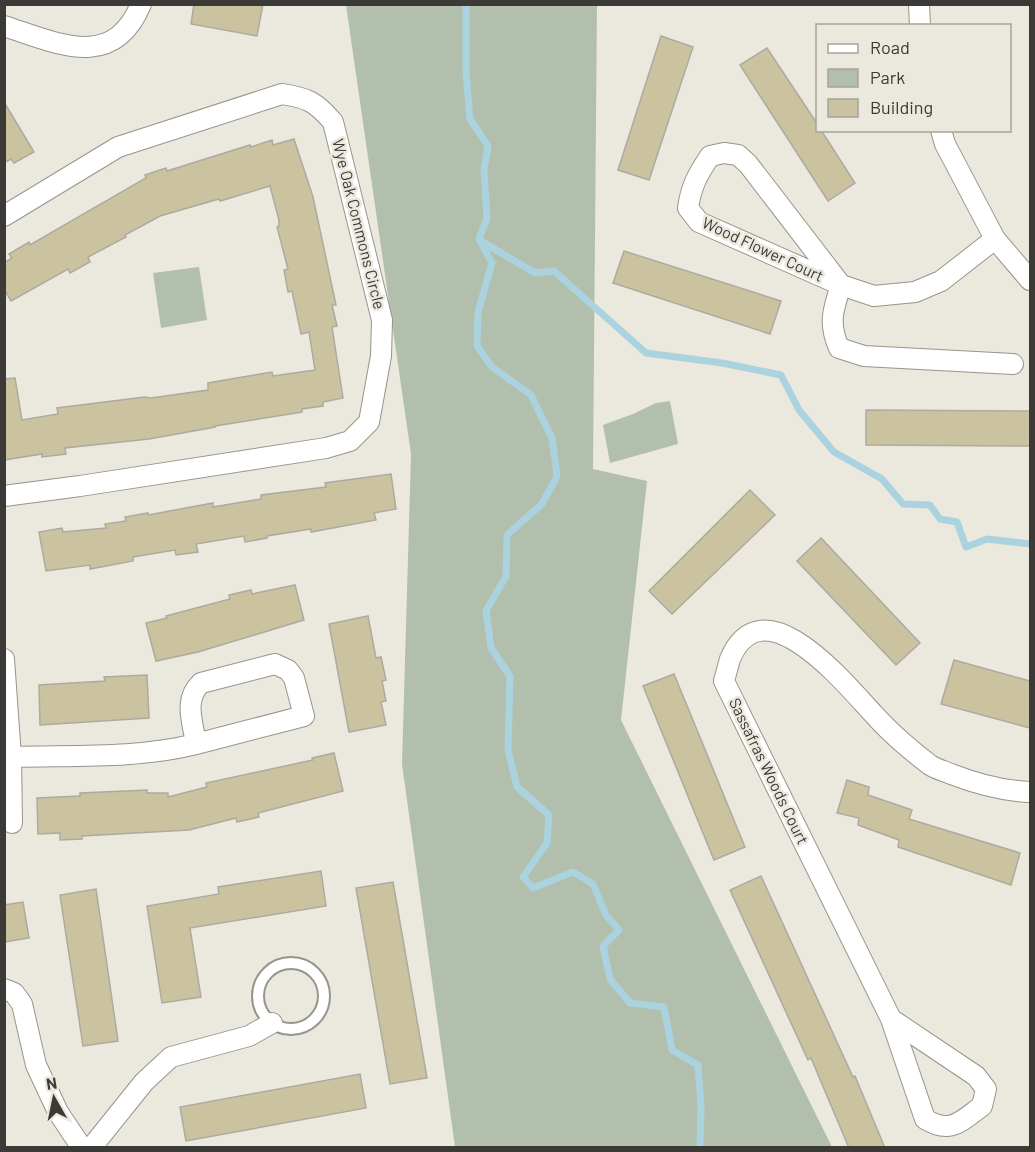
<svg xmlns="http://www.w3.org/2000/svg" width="1035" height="1152" viewBox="0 0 1035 1152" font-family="Barlow,sans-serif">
<rect width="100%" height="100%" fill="#ebe8de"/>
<!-- green -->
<g fill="#b3bfad">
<polygon points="346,5 597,5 593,469 647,481 621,720 832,1147 455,1147 402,764 411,454"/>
<polygon points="199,267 207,320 161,328 153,273"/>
<polygon points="670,401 678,444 610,463 603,425 633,414 656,403"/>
</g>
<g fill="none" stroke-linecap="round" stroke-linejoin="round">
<!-- stream -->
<g stroke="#aad3df" stroke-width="7">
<polyline points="466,4 466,73 470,119 488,146 484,170 487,218 479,239 492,263 478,312 477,346 492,367 531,395 552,438 557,476 542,504 507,535 506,576 486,611 491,648 510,676 508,750 517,787 549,815 547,843 523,877 533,888 573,872 593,884 606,915 619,930 603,946 610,979 630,1003 664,1007 672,1050 698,1065 701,1105 700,1148"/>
<polyline points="481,241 535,273 554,271 646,353 722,363 781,375 799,410 834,452 882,479 903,504 930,505 940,519 957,522 966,547 987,539 1030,544"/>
</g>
</g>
<!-- building -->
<g fill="#cbc2a0" stroke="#adaaa1" stroke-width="1.5">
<polygon points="194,4 263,4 257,36 191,24"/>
<polygon points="661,36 693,47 649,180 618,170"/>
<polygon points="767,48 818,125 818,130 821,130 855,183 828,201 740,65"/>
<polygon points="4,102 34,152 14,163 11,159 4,163"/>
<polygon points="294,139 313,197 336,305 332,305 337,326 332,327 343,398 323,402 323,406 302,409 302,412 215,426 215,427 149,439 65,448 66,454 42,457 42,454 4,460 4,379 15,378 22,420 58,414 57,408 145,397 151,398 208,390 208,383 272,372 273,376 315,370 309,332 301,334 292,291 288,292 284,270 288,269 277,227 279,226 279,220 270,186 220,201 219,199 160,216 125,235 126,237 88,257 90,262 70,273 68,269 11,301 4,289 4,263 12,258 9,254 29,242 30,245 146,178 145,175 166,168 167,171 250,145 251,147 272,140 273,145"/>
<polygon points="624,251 781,301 770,334 613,283"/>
<polygon points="866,410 1030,411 1030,446 866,445"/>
<polygon points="391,474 396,509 374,513 376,520 311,532 311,529 267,536 267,538 245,542 244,536 196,544 198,552 176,555 175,550 133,557 133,561 90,569 90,565 46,571 39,532 62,528 63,532 106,528 105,524 126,521 125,517 148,513 148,515 213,503 213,507 261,499 261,495 326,487 325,483"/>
<polygon points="750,490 775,515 672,614 649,591"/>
<polygon points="821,538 920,643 896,665 797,561"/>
<polygon points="295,585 304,620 198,652 156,661 146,623 167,618 166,616 230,599 229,595 251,590 252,594"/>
<polygon points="368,616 376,658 381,657 386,680 382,681 386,701 381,702 386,725 349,732 329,624"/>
<polygon points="954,660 1030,681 1030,728 941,704"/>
<polygon points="674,674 745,847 714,860 643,686"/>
<polygon points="147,675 149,718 40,725 39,685 105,681 104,677"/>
<polygon points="334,753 343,791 258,813 259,817 237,822 236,818 189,830 82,836 82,839 60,840 60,833 38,834 37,798 80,796 80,793 147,790 147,793 168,793 168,797 207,787 206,783 313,760 312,758"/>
<polygon points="847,780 869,787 868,795 912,810 909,819 1020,853 1011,885 898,847 899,840 858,825 859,818 837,813"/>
<polygon points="321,871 326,906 190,928 201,997 162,1003 147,906 219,894 218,887"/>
<polygon points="761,876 853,1077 855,1076 885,1148 849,1148 811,1058 808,1060 730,890"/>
<polygon points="393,882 427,1078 390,1084 356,888"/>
<polygon points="96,889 118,1041 83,1046 60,895"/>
<polygon points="23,902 29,938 4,942 4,905"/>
<polygon points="360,1074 366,1108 186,1141 180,1107"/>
</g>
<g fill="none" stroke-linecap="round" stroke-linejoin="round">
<defs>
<circle id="lane" cx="291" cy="996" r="33"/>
<g id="street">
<polyline points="919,4 920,26"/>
<path d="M4,26C57,43 113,72 141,4"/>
<polyline points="941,130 945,144 995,239 1030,280"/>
<path d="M724,153L738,155L748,164L841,285L699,222L688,208C691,186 698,174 710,156Z"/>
<path d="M4,216L118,147L282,94C308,98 316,102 333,122L382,320L381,356L369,422L350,441L326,448L80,486L4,496"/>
<path d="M995,239L941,281L915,292L874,296L841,285C833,310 828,323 839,348L864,356L1013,364"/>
<polyline points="4,659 11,757"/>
<path d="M12,823L11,757C73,755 136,759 196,744L304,716L294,678L288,670L275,664L201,683C183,700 193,722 196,744"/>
<polyline points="4,989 14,993 22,1004 36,1065 58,1112 82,1148"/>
<path d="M891,1019L976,1076L986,1089L982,1106C961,1121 951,1135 925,1119L891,1019L724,681C726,674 728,666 730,659C764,579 850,690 879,720C894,736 913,752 930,765C936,769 944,771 951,774C977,784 1002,791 1030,792"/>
<polyline points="91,1148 144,1082 171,1057 249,1036 272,1023"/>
</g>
</defs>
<!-- lane casing -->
<use href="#lane" stroke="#96948b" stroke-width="14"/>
<!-- street casing -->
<use href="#street" stroke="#96948b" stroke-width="22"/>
<!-- lane -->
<use href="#lane" stroke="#fff" stroke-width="10"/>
<!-- street -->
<use href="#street" stroke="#fff" stroke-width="20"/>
</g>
<g text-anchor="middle" stroke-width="5" stroke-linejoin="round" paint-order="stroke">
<!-- street labels -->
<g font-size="16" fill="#3b3a36" stroke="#ebe8de">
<text transform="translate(359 224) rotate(76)" y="6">Wye Oak Commons Circle</text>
<text transform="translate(763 249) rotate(25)" y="6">Wood Flower Court</text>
<text transform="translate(769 771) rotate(64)" y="6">Sassafras Woods Court</text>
</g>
</g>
<!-- border -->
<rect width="1035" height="1152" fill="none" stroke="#3b3a36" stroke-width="12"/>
<!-- legend -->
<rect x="816" y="24" width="195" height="108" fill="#ebe8de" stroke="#a5a29b" stroke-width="1.5"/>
<rect x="828" y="44" width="30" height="9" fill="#ffffff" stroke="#a5a29b" stroke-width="1.5"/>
<text x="870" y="54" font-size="18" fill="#3b3a36">Road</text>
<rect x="828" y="69" width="30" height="18" fill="#b3bfad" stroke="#a5a29b" stroke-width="1.5"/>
<text x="870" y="84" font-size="18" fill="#3b3a36">Park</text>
<rect x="828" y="99" width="30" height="18" fill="#cbc2a0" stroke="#a5a29b" stroke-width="1.5"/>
<text x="870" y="114" font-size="18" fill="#3b3a36">Building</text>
<!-- north arrow -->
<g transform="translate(54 1098) rotate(351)" stroke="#ebe8de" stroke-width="4.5" paint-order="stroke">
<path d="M0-4.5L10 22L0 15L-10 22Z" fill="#3b3a36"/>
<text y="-9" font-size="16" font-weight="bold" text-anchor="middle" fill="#3b3a36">N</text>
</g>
</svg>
